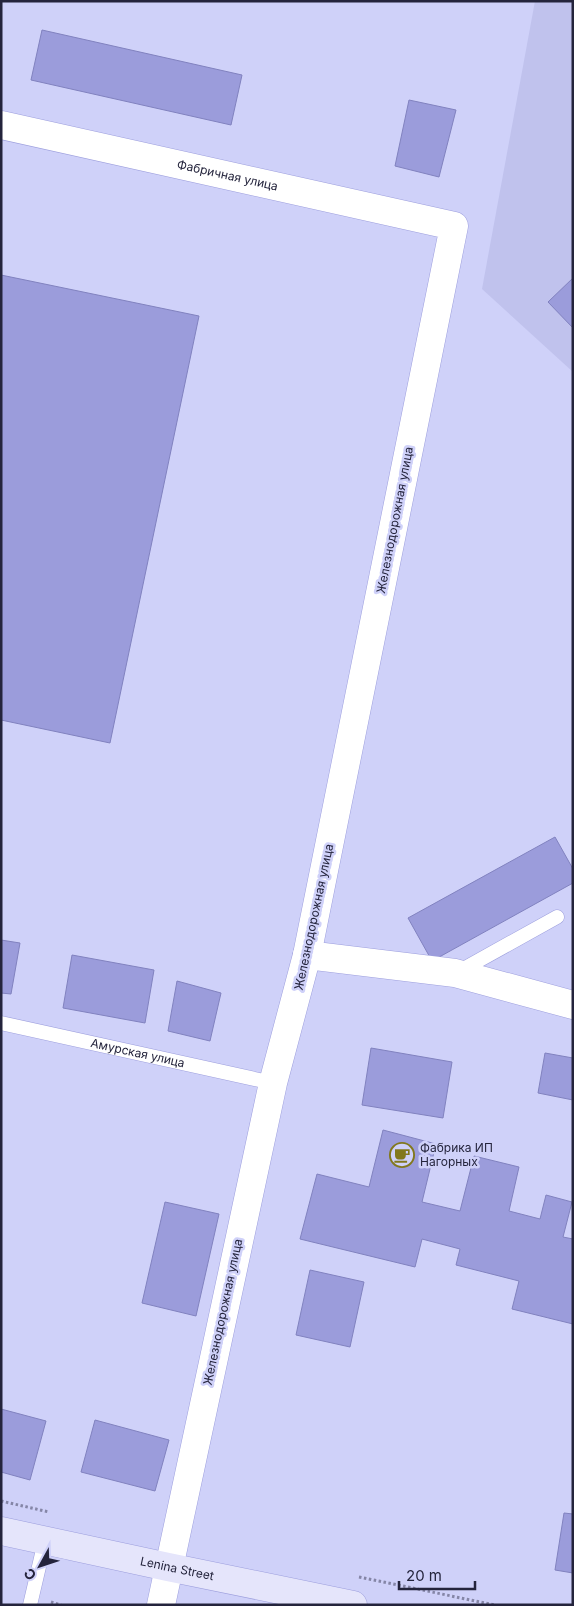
<svg xmlns="http://www.w3.org/2000/svg" width="574" height="1606" viewBox="0 0 574 1606" font-family="Inter,sans-serif">
<rect width="100%" height="100%" fill="#cfd1f9"/>
<!-- built -->
<polygon fill="#c0c2ed" points="535,1 573,1 573,372 482,289"/>
<!-- building -->
<g fill="#9b9cdb" stroke="#8182bf">
<polygon points="42,30 242,75 231,125 31,80"/>
<polygon points="409,100 456,110 439,177 395,166"/>
<polygon points="1,275 199,316 110,743 1,720"/>
<polygon points="573,278 573,328 548,302"/>
<polygon points="555,837 573,869 573,883 432,961 408,918"/>
<polygon points="1,940 20,943 11,994 1,993"/>
<polygon points="72,955 154,970 145,1023 63,1008"/>
<polygon points="177,981 221,993 210,1041 168,1031"/>
<polygon points="371,1048 452,1062 443,1118 362,1105"/>
<polygon points="545,1053 573,1058 573,1100 538,1093"/>
<polygon points="383,1130 436,1144 422,1202 460,1211 474,1156 519,1167 509,1211 540,1219 546,1195 572,1202 563,1237 573,1239 573,1324 512,1309 519,1281 456,1265 460,1249 422,1239 415,1267 300,1239 317,1174 369,1187"/>
<polygon points="165,1202 219,1214 196,1316 142,1303"/>
<polygon points="310,1270 364,1282 350,1347 296,1335"/>
<polygon points="1,1409 46,1421 30,1480 1,1472"/>
<polygon points="95,1420 169,1440 155,1491 81,1472"/>
<polygon points="564,1513 573,1514 573,1573 555,1570"/>
</g>
<g fill="none" stroke-linecap="round" stroke-linejoin="round">
<defs>
<g id="lane">
<polyline points="458,972 557,917"/>
<path id="s1" d="M1,1023L273,1083"/>
<polyline points="30,1605 45,1541"/>
</g>
<g id="street">
<path id="s2" d="M1,125L454,226L307,955L273,1083L161,1605"/>
<polyline points="307,955 455,973 573,1005"/>
</g>
<g id="secondary">
<path id="s3" d="M1,1531L168,1567L353,1605"/>
</g>
</defs>
<!-- lane casing -->
<use href="#lane" stroke="#9d9fdd" stroke-width="15"/>
<!-- street casing -->
<use href="#street" stroke="#9d9fdd" stroke-width="29"/>
<!-- secondary casing -->
<use href="#secondary" stroke="#9d9fdd" stroke-width="29"/>
<!-- path -->
<g stroke="#8586a7" stroke-width="3" stroke-dasharray="2.5 2.5" stroke-linecap="butt">
<polyline points="1,1501 49,1512"/>
<polyline points="359,1577 495,1605"/>
<polyline points="51,1602 61,1605"/>
</g>
<!-- lane -->
<use href="#lane" stroke="#fff" stroke-width="14"/>
<!-- street -->
<use href="#street" stroke="#fff" stroke-width="28"/>
<!-- secondary -->
<use href="#secondary" stroke="#e5e5fb" stroke-width="28"/>
</g>
<!-- icons -->
<defs>
<symbol id="cafe-ring" viewBox="-11 -11 22 22"><circle r="9.5" fill="#cfd1f9" stroke="#82781d" stroke-width="1.5"/><path d="M-5.5-4.5H6V0H3Q3 3.5 0 3.5H-2.5Q-5.5 3.5-5.5 0ZM3-3.2v2h1.7v-2ZM-6 4.5H4V6H-6Z" fill="#82781d"/></symbol>
</defs>
<g fill-rule="evenodd">
<use href="#cafe-ring" x="388" y="1141" width="28" height="28"/>
</g>
<g text-anchor="middle" stroke-width="5" stroke-linejoin="round" paint-order="stroke">
<!-- street labels -->
<g font-size="12" fill="#24243c" stroke="#cfd1f9">
<text dy="4" stroke="none"><textPath href="#s2" startOffset="232">Фабричная улица</textPath></text>
<text transform="translate(395 520) rotate(-79)" y="4">Железнодорожная улица</text>
<text transform="translate(314 917) rotate(-78)" y="4">Железнодорожная улица</text>
<text dy="4" stroke="none"><textPath href="#s1" startOffset="140">Амурская улица</textPath></text>
<text transform="translate(223 1312) rotate(-78)" y="4">Железнодорожная улица</text>
<text dy="4" stroke="none"><textPath href="#s3" startOffset="180">Lenina Street</textPath></text>
</g>
<!-- poi labels -->
<g font-size="12" fill="#24243c" stroke="#cfd1f9" text-anchor="start">
<text x="420" y="1152">Фабрика ИП<tspan x="420" dy="14">Нагорных</tspan></text>
</g>
</g>
<!-- border -->
<rect width="574" height="1606" fill="none" stroke="#24243c" stroke-width="5"/>
<!-- north arrow -->
<g transform="translate(40 1566) rotate(230)" stroke="#cfd1f9" stroke-width="4" paint-order="stroke">
<path d="M0-4L9 19L0 12L-9 19Z" fill="#24243c"/>
<text y="-8" font-size="14" font-weight="bold" text-anchor="middle" fill="#24243c">С</text>
</g>
<!-- scale -->
<path d="M399 1581v8h76v-8" fill="none" stroke="#24243c" stroke-width="2.5"/>
<text x="406" y="1581" font-size="15" fill="#24243c" stroke="#cfd1f9" stroke-width="4" paint-order="stroke">20 m</text>
</svg>
